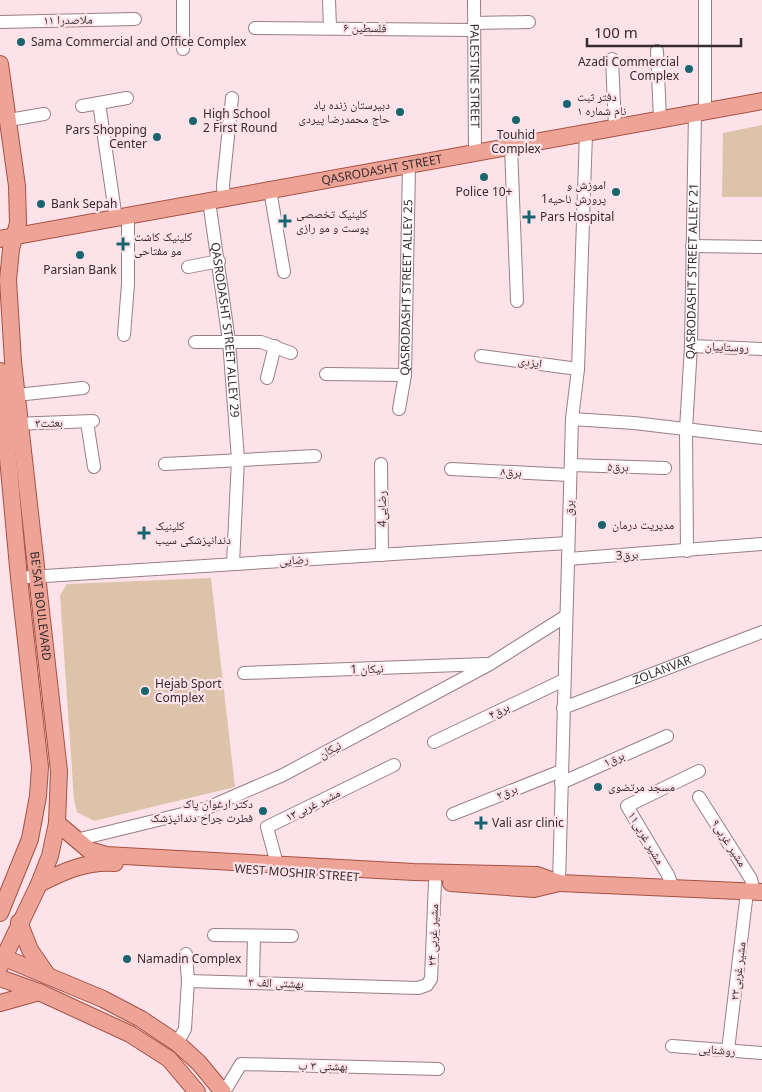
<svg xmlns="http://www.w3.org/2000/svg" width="762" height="1092" viewBox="0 0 762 1092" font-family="'Noto Sans','Noto Naskh Arabic',sans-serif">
<rect width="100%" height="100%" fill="#fde2e9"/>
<!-- green -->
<g fill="#dec3ab">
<polygon points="762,125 762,197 722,197 723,133"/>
<polygon points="211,578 235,787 94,821 77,812 74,800 60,595 67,584"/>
</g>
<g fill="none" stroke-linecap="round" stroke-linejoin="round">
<defs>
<g id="minor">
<polyline points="329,0 330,27"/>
<path id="s1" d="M474,0L475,153"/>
<polyline points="705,0 705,111"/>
<polyline points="0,22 135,19"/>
<polyline points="474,23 529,22"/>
<polyline points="255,28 474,30"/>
<polyline points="183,49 183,0"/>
<polyline points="657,51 660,119"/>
<polyline points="612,59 615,127"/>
<polyline points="99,103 116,219"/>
<polyline points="82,106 127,98"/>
<polyline points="9,120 44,114"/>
<polyline points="511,147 517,301"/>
<polyline points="270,190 284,272"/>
<polyline points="224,199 223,185 232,98"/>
<path id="s2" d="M209,201L229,341L238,459L233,564"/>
<polyline points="692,246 762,247"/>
<polyline points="188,267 219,261"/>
<polyline points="124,335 128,284 128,216"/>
<polyline points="195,342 261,342 291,353"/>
<polyline points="691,346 762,349"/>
<polyline points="481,356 578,369"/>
<polyline points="326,374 405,375"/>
<polyline points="267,378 275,346"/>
<polyline points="16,395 83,388"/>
<path id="s3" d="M399,409L405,375L409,166"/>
<polyline points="572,419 634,423 762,438"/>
<polyline points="87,422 94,467"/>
<polyline points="13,424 93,421"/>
<polyline points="165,464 315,456"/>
<polyline points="381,464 382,555"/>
<polyline points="571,465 665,468"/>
<polyline points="451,469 570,475"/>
<path id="s4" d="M687,551L686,429L691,346L695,113"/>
<polyline points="568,559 762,544"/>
<polyline points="29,577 568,543"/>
<polyline points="244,673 486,664"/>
<path id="s5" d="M563,708L762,632"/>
<polyline points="434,742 564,680"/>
<polyline points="561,783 667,736"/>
<polyline points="699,797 751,879 754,892"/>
<polyline points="453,814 561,771"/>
<polyline points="76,840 207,808 283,775 490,664 566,616"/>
<polyline points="277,864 267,827 394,765"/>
<polyline points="559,883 572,419 578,369 586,133"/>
<polyline points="673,888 668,875 627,806 699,771"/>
<polyline points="214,935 292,936"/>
<polyline points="186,954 188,981"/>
<polyline points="253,982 254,936"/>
<polyline points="177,1043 185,1029 188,981 418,988 427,985 431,979 435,882"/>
<polyline points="672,1046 762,1053"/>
<polyline points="728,1050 747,892"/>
<polyline points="224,1092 241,1064 438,1069"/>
</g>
<g id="major">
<path id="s6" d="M0,64L17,186L18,223L11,249L8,280L13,362L59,771L57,823L50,856L39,884L0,966"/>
<path id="s7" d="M0,239L762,101"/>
<polyline points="0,371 19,578 40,767 38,796 30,839 0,913"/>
<polyline points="57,823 89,850 106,855 414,872 537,875 559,883 762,892"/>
<polyline points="451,883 534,889 559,883"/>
<path d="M39,884C64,871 86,861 115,863"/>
<polyline points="19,922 30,950 48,976"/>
<polyline points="0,956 103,999 141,1019 177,1043 199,1063 223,1092"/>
<polyline points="0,978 39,992 130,1034 169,1059 197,1092"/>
<polyline points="0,1003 39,992"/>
</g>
</defs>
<!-- minor casing -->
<use href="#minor" stroke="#977f85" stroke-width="14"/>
<!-- major casing -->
<use href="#major" stroke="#a55244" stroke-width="18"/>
<!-- minor -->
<use href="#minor" stroke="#fff" stroke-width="12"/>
<!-- major -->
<use href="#major" stroke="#eda496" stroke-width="16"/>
</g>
<!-- markers -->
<g fill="#18646f" stroke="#fde2e9" stroke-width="2">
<circle cx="21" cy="42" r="5"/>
<circle cx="689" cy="69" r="5"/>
<circle cx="567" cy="104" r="5"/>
<circle cx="400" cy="112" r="5"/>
<circle cx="516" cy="120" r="5"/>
<circle cx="193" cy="121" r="5"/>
<circle cx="157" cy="137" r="5"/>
<circle cx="484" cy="177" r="5"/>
<circle cx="616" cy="192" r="5"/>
<circle cx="41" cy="204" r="5"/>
<path d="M526.5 209.5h5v5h5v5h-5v5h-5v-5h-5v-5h5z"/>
<path d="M282.5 213.5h5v5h5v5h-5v5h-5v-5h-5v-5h5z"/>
<path d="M120.5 236.5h5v5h5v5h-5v5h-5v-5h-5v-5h5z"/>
<circle cx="80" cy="255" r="5"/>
<circle cx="602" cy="525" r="5"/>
<path d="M141.5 525.5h5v5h5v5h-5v5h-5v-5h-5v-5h5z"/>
<circle cx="145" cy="691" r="5"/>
<circle cx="598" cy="787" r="5"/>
<circle cx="263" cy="811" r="5"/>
<path d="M478.5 815.5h5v5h5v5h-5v5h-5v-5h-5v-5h5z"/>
<circle cx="127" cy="959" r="5"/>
</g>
<g text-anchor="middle" stroke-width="4.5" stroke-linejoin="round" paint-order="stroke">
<!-- street labels -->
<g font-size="12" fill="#362b2e" stroke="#fde2e9">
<text transform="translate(68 20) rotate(-1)" y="4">۱۱ ملاصدرا</text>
<text transform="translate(365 28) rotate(1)" y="4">فلسطین ۶</text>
<text dy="4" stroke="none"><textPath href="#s1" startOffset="76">PALESTINE STREET</textPath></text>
<text dy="4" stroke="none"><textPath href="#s7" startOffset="388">QASRODASHT STREET</textPath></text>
<text dy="4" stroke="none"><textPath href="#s4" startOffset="280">QASRODASHT STREET ALLEY 21</textPath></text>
<text dy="4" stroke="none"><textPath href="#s3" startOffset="122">QASRODASHT STREET ALLEY 25</textPath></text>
<text dy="4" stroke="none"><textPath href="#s2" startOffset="130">QASRODASHT STREET ALLEY 29</textPath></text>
<text transform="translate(727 347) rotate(2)" y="4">روستاییان</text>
<text transform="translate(530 362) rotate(8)" y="4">ایزدی</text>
<text transform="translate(49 423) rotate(-2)" y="4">بعثت۳</text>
<text transform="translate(618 467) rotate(2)" y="4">برق۵</text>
<text transform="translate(511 472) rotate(3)" y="4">برق۸</text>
<text transform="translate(569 508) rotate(-88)" y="4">برق</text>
<text transform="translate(382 509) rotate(-91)" y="4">4رضایی</text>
<text transform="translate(627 555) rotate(-4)" y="4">3برق</text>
<text transform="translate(294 560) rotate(-4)" y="4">رضایی</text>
<text dy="4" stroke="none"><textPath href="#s6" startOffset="546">BE'SAT BOULEVARD</textPath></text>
<text transform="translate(367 669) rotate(-2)" y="4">نیکان 1</text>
<text dy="4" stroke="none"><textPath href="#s5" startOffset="106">ZOLANVAR</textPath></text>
<text transform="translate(499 711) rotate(-26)" y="4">برق۴</text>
<text transform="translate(330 750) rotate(-28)" y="4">نیکان</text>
<text transform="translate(614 759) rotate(-24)" y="4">برق۱</text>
<text transform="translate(507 792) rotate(-22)" y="4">برق۲</text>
<text transform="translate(313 805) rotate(-26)" y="4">مشیر غربی۱۳</text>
<text transform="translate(646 838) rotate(59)" y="4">مشیر غربی۱۱</text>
<text transform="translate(729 843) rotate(57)" y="4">مشیر غربی۹</text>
<text transform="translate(297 873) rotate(4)" y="4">WEST MOSHIR STREET</text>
<text transform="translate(433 935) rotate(-88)" y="4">مشیر غربی ۲۴</text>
<text transform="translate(738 971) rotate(-83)" y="4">مشیر غربی۲۲</text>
<text transform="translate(276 983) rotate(2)" y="4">بهشتی الف ۳</text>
<text transform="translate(717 1050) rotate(4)" y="4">روشنایی</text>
<text transform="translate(323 1066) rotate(1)" y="4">بهشتی ۳ ب</text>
</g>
<!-- poi labels -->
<g font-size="12" fill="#362b2e" stroke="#fde2e9" text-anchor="start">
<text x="31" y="46">Sama Commercial and Office Complex</text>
<text x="679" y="66" text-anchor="end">Azadi Commercial<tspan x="679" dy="14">Complex</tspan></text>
<text x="577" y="101">دفتر ثبت<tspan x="577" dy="14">نام شماره ١</tspan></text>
<text x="390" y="109" text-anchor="end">دبیرستان زنده یاد<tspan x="390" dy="14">حاج محمدرضا پیردی</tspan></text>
<text x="203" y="118">High School<tspan x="203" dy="14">2 First Round</tspan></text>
<text x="147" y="134" text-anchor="end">Pars Shopping<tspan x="147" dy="14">Center</tspan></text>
<text x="516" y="139" text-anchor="middle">Touhid<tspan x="516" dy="14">Complex</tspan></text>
<text x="606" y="189" text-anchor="end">اموزش و<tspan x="606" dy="14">پرورش ناحیه1</tspan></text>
<text x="484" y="196" text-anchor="middle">Police 10+</text>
<text x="51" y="208">Bank Sepah</text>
<text x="296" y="218">کلینیک تخصصی<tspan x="296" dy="14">پوست و مو رازی</tspan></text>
<text x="540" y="221">Pars Hospital</text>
<text x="134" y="241">کلینیک کاشت<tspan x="134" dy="14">مو مفتاحی</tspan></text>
<text x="80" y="274" text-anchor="middle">Parsian Bank</text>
<text x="612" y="529">مدیریت درمان</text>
<text x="155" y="530">کلینیک<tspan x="155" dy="14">دندانپزشکی سیب</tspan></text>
<text x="155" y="688">Hejab Sport<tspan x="155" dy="14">Complex</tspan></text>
<text x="608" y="791">مسجد مرتضوی</text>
<text x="253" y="808" text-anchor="end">دکتر ارغوان پاک<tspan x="253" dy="14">فطرت جراح دندانپزشک</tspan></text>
<text x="492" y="827">Vali asr clinic</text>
<text x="137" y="963">Namadin Complex</text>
</g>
</g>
<!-- scale -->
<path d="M587 38v8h154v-8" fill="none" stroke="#362b2e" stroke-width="2.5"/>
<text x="594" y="38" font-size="15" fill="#362b2e" stroke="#fde2e9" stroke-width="4" paint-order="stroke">100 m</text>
</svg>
